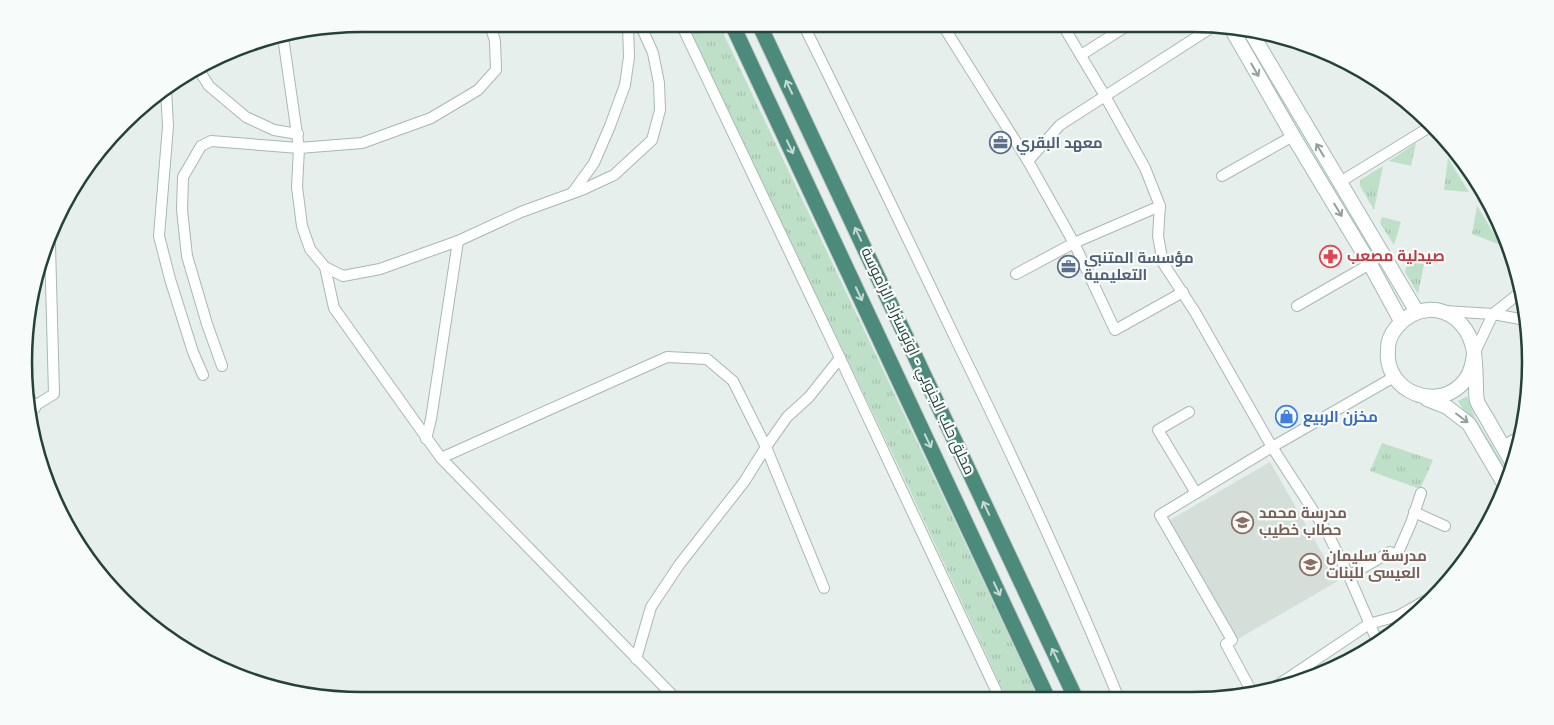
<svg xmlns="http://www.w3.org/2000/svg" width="1554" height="725" viewBox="0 0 1554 725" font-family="'Varela Round',Cairo,sans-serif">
<defs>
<pattern id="grass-tufts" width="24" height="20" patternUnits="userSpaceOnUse" patternTransform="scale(1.25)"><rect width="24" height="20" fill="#bfe0c8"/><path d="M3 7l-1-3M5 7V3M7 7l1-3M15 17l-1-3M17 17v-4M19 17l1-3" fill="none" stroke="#a4c1ad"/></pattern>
</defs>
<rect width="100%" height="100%" fill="#e6efeb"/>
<!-- built -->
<polygon fill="#d4dfda" points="1270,462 1338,581 1238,639 1168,521"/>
<!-- grass -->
<g fill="url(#grass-tufts)">
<polygon points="686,24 719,24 1039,699 1007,699 908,486"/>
<polygon points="1416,143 1411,166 1389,161"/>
<polygon points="1448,158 1469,192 1444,190"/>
<polygon points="1383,166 1374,210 1360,186 1360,180"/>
<polygon points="1477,206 1501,245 1472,234"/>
<polygon points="1382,217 1401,222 1394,245 1380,223"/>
<polygon points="1403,259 1424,264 1418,294 1405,272 1407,264"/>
<polygon points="1467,396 1475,418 1510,475 1508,482 1458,401"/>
<polygon points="1382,443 1433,460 1420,489 1370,471"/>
</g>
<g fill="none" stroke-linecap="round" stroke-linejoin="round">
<defs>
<g id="minor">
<polyline points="681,24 840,358 1000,699"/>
<path d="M803,24C856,130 907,237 958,344C1015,461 1070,579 1119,699"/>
<polyline points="942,24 1028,161"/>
<polyline points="1062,24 1105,96 1145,168 1160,206 1158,236 1163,263 1195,312 1272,447 1327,532 1349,576 1378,643"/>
<polyline points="283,37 299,148 297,187 302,226 310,249 325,267 334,308 441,458 677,700"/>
<polyline points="1081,55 1130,24"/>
<polyline points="197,67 209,86 246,117 274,130 298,134"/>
<polyline points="166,89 168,126 159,236 170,279 193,352 203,375"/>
<polyline points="1222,176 1293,136"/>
<polyline points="1340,182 1433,125"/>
<polyline points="573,192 594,163 610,126 625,85 629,57 628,24"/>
<polyline points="325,267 343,276 380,269 458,241 521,212 584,189 614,175 652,140 660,110 659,83 653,53 640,24"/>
<polyline points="1016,274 1074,243 1160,206"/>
<polyline points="1183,292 1115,330 1074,243 1028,161 1060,125 1214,26"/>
<polyline points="1297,306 1370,264"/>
<polyline points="1445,311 1493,314 1522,291"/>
<polyline points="1474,354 1493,314 1526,320"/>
<polyline points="222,366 207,324 187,256 182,210 183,177 201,146 211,141 299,148 362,143 431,118 478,90 496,70 495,41 490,24"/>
<polyline points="27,393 35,408"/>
<polyline points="28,410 54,394 50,245"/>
<polyline points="1189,412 1158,430 1196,493"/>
<polyline points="426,439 431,419 458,241"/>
<polyline points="1503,446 1522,435"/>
<polyline points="441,458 667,357 707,359 733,381 766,447 824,588"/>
<polyline points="1414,512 1445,526"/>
<polyline points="1349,576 1390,552 1397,555 1411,523 1421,493"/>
<polyline points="636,659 651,607 679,565 744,482 766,447 787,417 809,397 840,358"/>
<polyline points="1272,689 1369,624 1398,616 1430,598"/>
<polyline points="1253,694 1226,644 1232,640 1160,515 1272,447 1394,377"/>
</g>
<g id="secondary">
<polyline points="1231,28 1293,136 1370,264 1401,321"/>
<polyline points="1249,29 1417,312"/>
<path d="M1474,354C1473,363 1471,372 1466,379C1440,415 1383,392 1388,349C1388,341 1391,334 1396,328C1404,318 1414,311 1428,310C1438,309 1449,313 1456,319C1477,337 1475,360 1476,386C1476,390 1476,396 1477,401C1479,406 1483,412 1486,417C1495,433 1504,448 1513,464"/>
<polyline points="1427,399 1447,407 1469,424 1506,487"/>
</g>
<g id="trunk">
<polyline points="732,24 1048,699"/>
<polyline points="759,24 1076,699"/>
</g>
</defs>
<!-- minor casing -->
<use href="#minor" stroke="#a8b8b2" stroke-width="12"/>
<!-- secondary casing -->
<use href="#secondary" stroke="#a4bbb3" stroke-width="16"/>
<!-- trunk casing -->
<use href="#trunk" stroke="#c2cac8" stroke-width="17"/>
<!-- minor -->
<use href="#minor" stroke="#fff" stroke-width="10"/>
<!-- secondary -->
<use href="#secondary" stroke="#fff" stroke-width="14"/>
<!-- trunk -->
<use href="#trunk" stroke="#4c8a7c" stroke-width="15"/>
</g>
<!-- one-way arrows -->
<defs><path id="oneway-shaft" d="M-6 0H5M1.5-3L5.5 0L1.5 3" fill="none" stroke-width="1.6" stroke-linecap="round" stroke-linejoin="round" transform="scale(1.25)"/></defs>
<g stroke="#92a09c">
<use href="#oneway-shaft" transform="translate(1255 70) rotate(60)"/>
<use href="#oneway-shaft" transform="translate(1320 150) rotate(-121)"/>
<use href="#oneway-shaft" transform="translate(1338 210) rotate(59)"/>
<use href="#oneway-shaft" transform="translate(1462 418) rotate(37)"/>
</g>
<g stroke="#c4d9d4">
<use href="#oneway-shaft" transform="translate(789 87) rotate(-115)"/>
<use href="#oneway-shaft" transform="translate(790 147) rotate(65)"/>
<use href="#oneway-shaft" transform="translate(858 234) rotate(-115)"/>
<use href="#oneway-shaft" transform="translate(859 294) rotate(65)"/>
<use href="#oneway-shaft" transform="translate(928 441) rotate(65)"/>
<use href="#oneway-shaft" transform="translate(986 508) rotate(-115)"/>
<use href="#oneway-shaft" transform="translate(997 589) rotate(65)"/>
<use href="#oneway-shaft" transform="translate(1055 655) rotate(-115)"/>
</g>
<!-- icons -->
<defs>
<symbol id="office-ring" viewBox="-11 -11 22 22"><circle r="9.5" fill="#f7fbf9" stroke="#5c6f8a" stroke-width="1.5"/><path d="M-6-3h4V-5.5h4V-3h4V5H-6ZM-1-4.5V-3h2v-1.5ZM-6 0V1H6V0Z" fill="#5c6f8a"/></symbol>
<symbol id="pharmacy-ring" viewBox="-11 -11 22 22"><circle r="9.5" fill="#f7fbf9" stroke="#e0444e" stroke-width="1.5"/><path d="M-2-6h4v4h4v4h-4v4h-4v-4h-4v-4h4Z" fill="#e0444e"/></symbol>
<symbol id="shop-ring" viewBox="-11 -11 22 22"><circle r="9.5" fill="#f7fbf9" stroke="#3f7fe0" stroke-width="1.5"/><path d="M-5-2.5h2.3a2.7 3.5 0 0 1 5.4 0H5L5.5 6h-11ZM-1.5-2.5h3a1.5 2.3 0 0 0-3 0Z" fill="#3f7fe0"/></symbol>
<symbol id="school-ring" viewBox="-11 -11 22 22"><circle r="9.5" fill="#f7fbf9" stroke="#8d6e63" stroke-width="1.5"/><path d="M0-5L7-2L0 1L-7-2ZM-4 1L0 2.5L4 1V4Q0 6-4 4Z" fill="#8d6e63"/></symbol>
</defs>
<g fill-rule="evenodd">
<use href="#office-ring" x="988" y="130" width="25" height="25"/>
<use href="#pharmacy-ring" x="1318" y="244" width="25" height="25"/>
<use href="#office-ring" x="1056" y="254" width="25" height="25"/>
<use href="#shop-ring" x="1274" y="404" width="25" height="25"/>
<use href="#school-ring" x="1230" y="510" width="25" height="25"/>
<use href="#school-ring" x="1298" y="552" width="25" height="25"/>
</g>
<g text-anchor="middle" stroke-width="4.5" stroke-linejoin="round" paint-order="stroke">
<!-- service labels -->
<g font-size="15" font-weight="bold" fill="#4e5e75" stroke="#f7fbf9" text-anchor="start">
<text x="1016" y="148">معهد البقري</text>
<text x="1084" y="263">مؤسسة المتنبي<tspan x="1084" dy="17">التعليمية</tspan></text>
</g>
<!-- health labels -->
<g font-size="15" font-weight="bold" fill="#be3a42" stroke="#f7fbf9" text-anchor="start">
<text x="1347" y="261">صيدلية مصعب</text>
</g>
<!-- street labels -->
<g font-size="15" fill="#24423a" stroke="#f7fbf9">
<text transform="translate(918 361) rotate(65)" y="5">محلق حلب الجنوبي - اوتوستراد الراموسة</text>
</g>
<!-- shop labels -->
<g font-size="15" font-weight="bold" fill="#366cbe" stroke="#f7fbf9" text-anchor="start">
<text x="1303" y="422">مخزن الربيع</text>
</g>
<!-- education labels -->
<g font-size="15" font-weight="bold" fill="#785e54" stroke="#f7fbf9" text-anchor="start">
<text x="1259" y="518">مدرسة محمد<tspan x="1259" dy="17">حطاب خطيب</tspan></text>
<text x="1326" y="561">مدرسة سليمان<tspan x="1326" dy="17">العيسى للبنات</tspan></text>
</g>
</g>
<!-- crop -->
<path d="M0 0H1554V725H0ZM362 32H1192A330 330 0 0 1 1522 362V362A330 330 0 0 1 1192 692H362A330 330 0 0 1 32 362V362A330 330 0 0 1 362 32Z" fill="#f7fbf9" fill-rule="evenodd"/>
<path fill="none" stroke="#24423a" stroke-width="2.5" d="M362 32H1192A330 330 0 0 1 1522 362V362A330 330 0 0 1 1192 692H362A330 330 0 0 1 32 362V362A330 330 0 0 1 362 32Z"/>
</svg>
